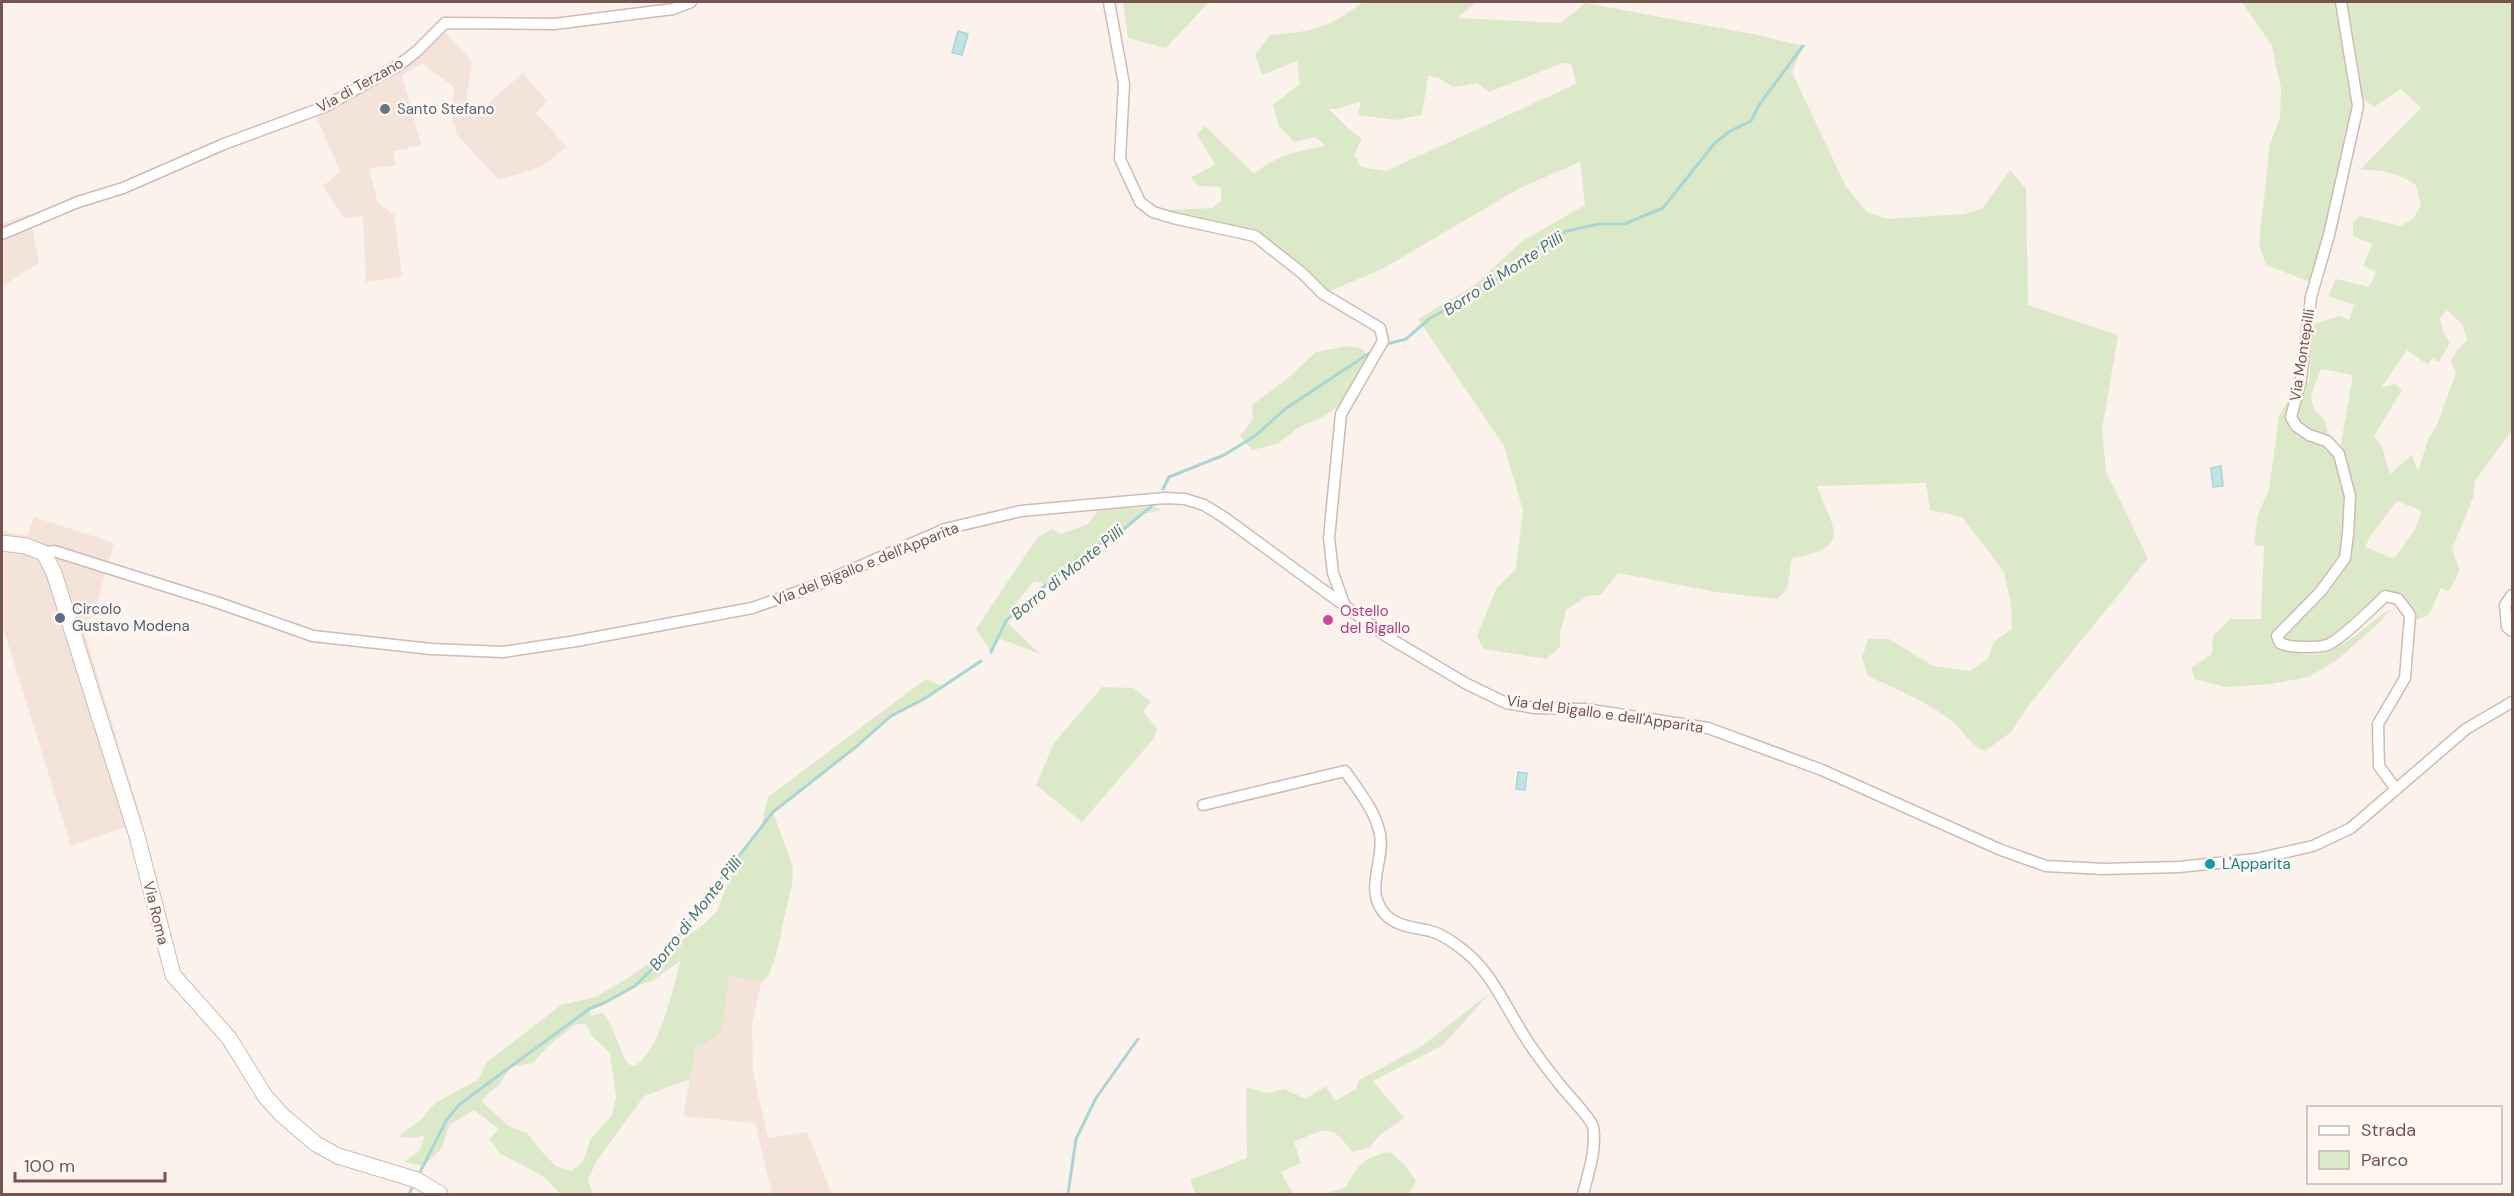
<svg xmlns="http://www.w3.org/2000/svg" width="2514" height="1196" viewBox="0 0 2514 1196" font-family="'DM Sans',sans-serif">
<rect width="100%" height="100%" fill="#fbf2eb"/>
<!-- residential -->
<g fill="#f3e3d9">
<polygon points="439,26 467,55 472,65 466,98 480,110 523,73 547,101 536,113 567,147 539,168 499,180 457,135 452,118 454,87 422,63 402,75 421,145 393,151 396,165 369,169 378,203 394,215 402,277 366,282 363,216 344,218 323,186 340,172 313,108 410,54"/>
<polygon points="29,214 39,263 2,286 2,223"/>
<polygon points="34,517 114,543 93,618 81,621 142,821 71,846 2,624 2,531 27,536"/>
<polygon points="729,976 761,982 752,1025 753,1071 768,1138 807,1132 832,1194 772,1194 755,1123 683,1116 696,1046 722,1030"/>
</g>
<!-- green -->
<g fill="#dce9c9" fill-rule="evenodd">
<polygon points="1123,2 1209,2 1166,48 1128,38"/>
<path d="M1363,2H1477L1457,18L1561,23L1585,3L1758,35L1803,46L1792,72L1846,187L1867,212L1887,219L1964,214L1982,209L2010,170L2026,189L2028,305L2118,335L2102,429L2106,472L2148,558L2029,705L2011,732L1985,751C1971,746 1965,733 1954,723C1929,702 1898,690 1868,676L1862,658L1868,639H1889L1933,666L1970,671L1988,659L1994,642L2012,629L2011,604L2004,572L1962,517L1930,510L1926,483L1817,486C1832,528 1855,547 1792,558L1787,590L1777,599L1716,592L1618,573L1601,595L1587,596L1566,610L1560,632V647L1546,659L1484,649L1477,636L1496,589L1516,569L1523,510L1504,446L1418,319L1476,284L1521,242L1585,205L1580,162L1520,188L1382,269L1323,294L1255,236L1173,218L1166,210L1212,208L1221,201V187L1198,186L1191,177L1215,165L1197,134L1205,126L1254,174C1276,155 1298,151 1325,146L1316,137L1294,142L1279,126L1273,105L1300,84L1297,61L1262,75L1255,55L1270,35C1315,31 1327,29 1363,2ZM1563,63L1572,64L1576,84L1386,171L1361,167L1354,155L1362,139L1349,129L1329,109H1337L1361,101L1358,115L1395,120L1422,115L1428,76L1439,78L1453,87L1477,83L1489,92Z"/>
<path d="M2242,2H2512V430L2475,481L2473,498L2452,549L2460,571L2449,591L2441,588L2429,615L2409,622L2410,615L2385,596L2328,645L2290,648C2324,672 2362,627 2390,609L2379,623L2336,661L2308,677L2271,684L2226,687L2195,679L2191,668L2212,654L2213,636L2230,619H2261L2264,546L2254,545L2258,514L2269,490L2279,416L2293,391L2309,381L2314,324L2339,316L2349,320L2354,305L2328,296L2336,279L2369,287L2376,272L2363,266L2372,244L2353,236V222L2360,216L2400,226L2414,218L2421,205L2416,185C2397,172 2382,170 2360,170L2421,108L2401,89L2374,107L2356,93L2315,284L2266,265L2259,244L2270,144L2280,118L2281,88L2272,46ZM2447,310L2463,325L2467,341L2457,350L2451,361L2456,373L2437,425L2428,440L2418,471L2412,455L2390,474L2382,447L2374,436L2402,390L2395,384L2381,388L2407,350L2428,365L2432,358L2439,362L2450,343L2443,332L2440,319ZM2321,369L2353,375L2339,454L2327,441C2328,426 2327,420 2314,410L2311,395ZM2397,501L2422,511L2415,529L2394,559L2365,547L2371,535Z"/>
<polygon points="1347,346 1360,348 1372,359 1347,400 1326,415 1298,428 1277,444 1252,450 1240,436 1253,419 1252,405 1288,378 1316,352"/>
<polygon points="1155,507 1162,510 1143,514 1124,529 1080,557 1048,585 1034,581 1016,603 1013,614 1006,621 1040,654 998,638 991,652 976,629 1037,538 1052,529 1061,534 1088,524 1099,509"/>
<path d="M926,679L942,686L924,699L891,716L857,746L773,812L793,867L792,884L775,959L768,976L761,982L729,976L722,1031L707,1043L696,1046L690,1079L644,1096L596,1162L588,1180L593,1194H560L543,1176L501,1154L489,1139L499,1129L474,1110L449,1125L442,1148L424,1166L404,1162L420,1151L425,1135L414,1138L398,1137L423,1118L429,1109L437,1102L479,1079L486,1063L561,1005L596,997L631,976L703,925L717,911L737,861L762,825L768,797ZM680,961C673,990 660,1050 635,1066L628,1064C618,1047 615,1029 603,1013L591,1016L589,1009L604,1003L635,986L652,981ZM576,1024H586L593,1037L610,1053L616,1098L612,1115L590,1140L583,1162L571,1171L556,1166L543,1153L527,1133L509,1126L482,1102L486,1095L499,1085L510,1067L533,1063L547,1047Z"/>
<polygon points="1102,687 1133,688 1151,702 1143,711 1157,729 1154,738 1082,822 1036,785 1054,743"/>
<path d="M1490,993L1443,1045L1373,1081L1404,1118L1381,1134L1369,1148L1352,1152C1330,1122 1326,1129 1294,1142L1301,1163L1281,1172L1293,1194H1196L1190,1180L1247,1158L1246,1087L1268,1093L1284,1089L1306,1099L1326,1086L1335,1101L1356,1089L1359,1080L1422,1046Z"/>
<path d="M1390,1152L1406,1166L1416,1181L1409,1194H1324L1346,1187C1357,1166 1365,1156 1390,1152Z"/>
</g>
<!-- water -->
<g fill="#c0e4e3" stroke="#a7d6d4" stroke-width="1.5">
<polygon points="958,31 968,34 962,55 952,53"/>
<polygon points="2221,466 2223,486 2213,487 2211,468"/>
<polygon points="1518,772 1527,773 1525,790 1516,789"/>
</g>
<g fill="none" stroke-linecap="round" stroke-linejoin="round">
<!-- stream -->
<g stroke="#a7d6d4" stroke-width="3">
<polyline points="1384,345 1406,339 1429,319 1490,284 1536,249 1567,231 1599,224 1624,224 1663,208 1714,144 1730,131 1751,121 1759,105 1803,46"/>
<polyline points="1163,489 1169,477 1224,455 1255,436 1285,409 1371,352"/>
<polyline points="991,652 1006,621 1029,599 1080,557 1124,529 1155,503"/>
<polyline points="420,1172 447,1119 460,1104 589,1009 604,1003 635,986 669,952 693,915 773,812 857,746 891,716 924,699 981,661"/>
<polyline points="409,1194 412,1188"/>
<polyline points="1068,1194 1076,1139 1096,1098 1138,1039"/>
</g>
<defs>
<g id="street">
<polyline points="1109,2 1124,84 1120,159 1140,202 1153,212 1173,218 1255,236 1302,273 1323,294 1380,328 1383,341 1341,414 1329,538 1333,573 1346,609"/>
<path d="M2341,2L2358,106L2329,235L2311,297L2301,379L2291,417L2296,426L2309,435L2327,441L2339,454L2350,496L2348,534L2345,558L2321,591L2277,636L2280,643C2290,648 2316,648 2327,645C2339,641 2375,606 2385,596L2398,599L2410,615L2405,678L2378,724L2379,766L2395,788"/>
<polyline points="2,234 78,202 123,188 224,144 324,107 399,65 417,51 445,23 554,24 673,9 691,2"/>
<polyline points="44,553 54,551 219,603 313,636 431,649 503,652 576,641 752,608 812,587 945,529 1021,511 1165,498 1185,499 1204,505 1225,518 1386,636 1465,683 1506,703 1535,708 1585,709 1708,728 1822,770 2001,850 2046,866 2104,869 2179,867 2256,859 2313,846 2351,828 2466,729 2512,702"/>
<polyline points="2512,595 2505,605 2507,627 2512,631"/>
<path d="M1203,805L1345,771C1358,790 1375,810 1380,834C1385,861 1364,889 1384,913C1396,927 1414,927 1430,931C1439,933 1450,940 1458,946C1491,969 1504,1005 1525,1037C1534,1052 1546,1067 1557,1081C1564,1091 1592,1119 1593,1127C1597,1149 1588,1174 1583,1194"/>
</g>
<polyline id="secondary" points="2,543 26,546 44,553 54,573 137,836 173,975 229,1038 265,1096 281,1114 316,1144 338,1156 417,1180 440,1194"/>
</defs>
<!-- street casing -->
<use href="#street" stroke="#cfbbb3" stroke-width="13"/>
<!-- secondary casing -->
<use href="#secondary" stroke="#d2bab1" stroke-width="17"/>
<!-- street -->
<use href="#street" stroke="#fff" stroke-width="10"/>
<!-- secondary -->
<use href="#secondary" stroke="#fff" stroke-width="15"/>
</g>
<!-- markers -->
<circle fill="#6b7280" stroke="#fef7f1" stroke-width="2" cx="385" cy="109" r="6"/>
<circle fill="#5c6f8a" stroke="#fef7f1" stroke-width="2" cx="60" cy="618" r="6"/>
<circle fill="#d1479c" stroke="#fef7f1" stroke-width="2" cx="1328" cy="620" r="6"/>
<circle fill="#0f9aa8" stroke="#fef7f1" stroke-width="2" cx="2210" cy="864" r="6"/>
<g text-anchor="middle" stroke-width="5" stroke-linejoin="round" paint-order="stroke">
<!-- street labels -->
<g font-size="15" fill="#75564f" stroke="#fef7f1">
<text transform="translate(360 85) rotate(-29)" y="5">Via di Terzano</text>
<text transform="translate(2302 355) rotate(-81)" y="5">Via Montepilli</text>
<text transform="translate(866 564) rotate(-22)" y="5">Via del Bigallo e dell'Apparita</text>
<text transform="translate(1605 714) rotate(8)" y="5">Via del Bigallo e dell'Apparita</text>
<text transform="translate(156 913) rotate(76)" y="5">Via Roma</text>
</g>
<!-- worship labels -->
<g font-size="15" fill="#5b616d" stroke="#fef7f1" text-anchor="start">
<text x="397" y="114">Santo Stefano</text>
</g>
<!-- service labels -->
<g font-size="15" fill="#4e5e75" stroke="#fef7f1" text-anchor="start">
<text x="72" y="614">Circolo<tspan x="72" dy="17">Gustavo Modena</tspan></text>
</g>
<!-- hotel labels -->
<g font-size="15" fill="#b23c85" stroke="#fef7f1" text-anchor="start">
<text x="1340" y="616">Ostello<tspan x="1340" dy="17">del Bigallo</tspan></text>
</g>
<!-- culture labels -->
<g font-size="15" fill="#0d838f" stroke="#fef7f1" text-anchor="start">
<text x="2222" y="869">L'Apparita</text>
</g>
<!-- water labels -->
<g font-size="16" font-style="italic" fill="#437878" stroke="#fef7f1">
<text transform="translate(1503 273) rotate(-33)" y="6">Borro di Monte Pilli</text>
<text transform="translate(1067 572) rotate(-39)" y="6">Borro di Monte Pilli</text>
<text transform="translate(695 913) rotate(-52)" y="6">Borro di Monte Pilli</text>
</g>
</g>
<!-- border -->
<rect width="2514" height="1196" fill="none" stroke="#75564f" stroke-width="6"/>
<!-- legend -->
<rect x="2307" y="1106" width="195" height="78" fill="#fef7f1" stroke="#c7b7b0" stroke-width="1.5"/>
<rect x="2319" y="1126" width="30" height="9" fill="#ffffff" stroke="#c7b7b0" stroke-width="1.5"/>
<text x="2361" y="1136" font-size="18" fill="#75564f">Strada</text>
<rect x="2319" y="1151" width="30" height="18" fill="#dce9c9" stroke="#c7b7b0" stroke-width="1.5"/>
<text x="2361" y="1166" font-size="18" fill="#75564f">Parco</text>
<!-- scale -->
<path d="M15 1172v9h150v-9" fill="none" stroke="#75564f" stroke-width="3"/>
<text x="24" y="1172" font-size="18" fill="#75564f" stroke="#fef7f1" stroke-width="4.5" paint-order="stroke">100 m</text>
</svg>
